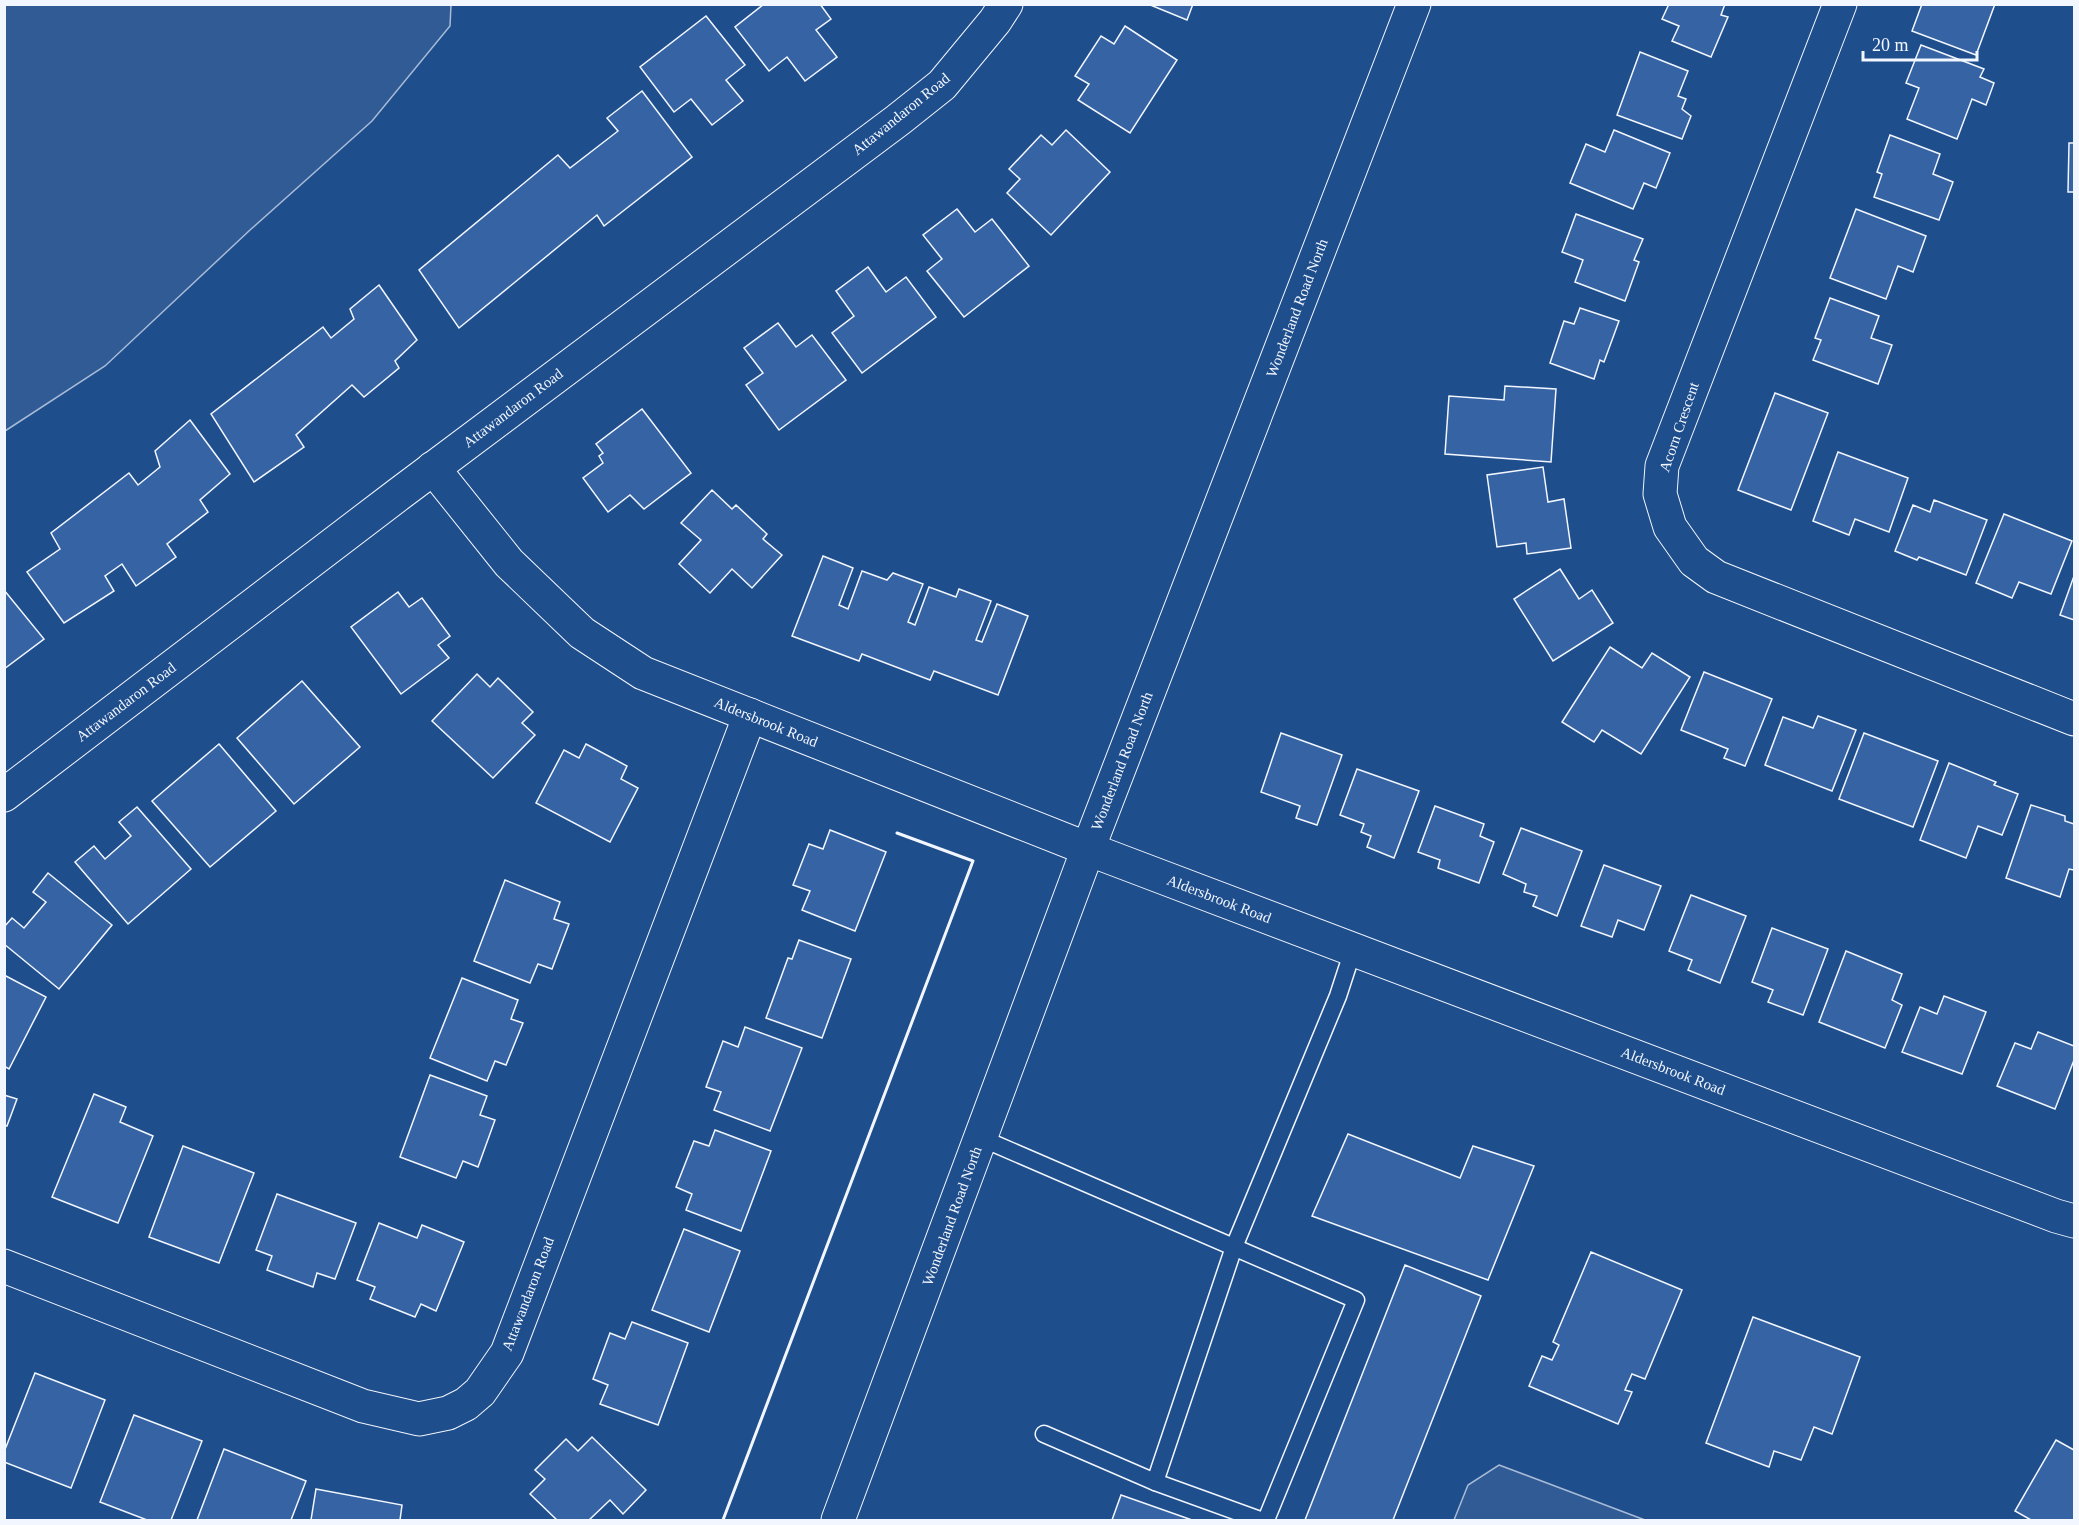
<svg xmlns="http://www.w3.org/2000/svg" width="2079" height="1525" viewBox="0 0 2079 1525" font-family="'Times New Roman',serif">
<rect width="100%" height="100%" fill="#1f4e8c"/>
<!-- built -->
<g fill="#305b95" stroke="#a8bbd7" stroke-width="1.5">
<polygon points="5,4 451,4 451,5 450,26 372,121 250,230 105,366 5,431"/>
<polygon points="1499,1465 1645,1520 1454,1520 1468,1485"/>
</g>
<!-- building -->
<g fill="#3563a3" stroke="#f2f6ff" stroke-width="1.5">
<polygon points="764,4 820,4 831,19 816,30 837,57 805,81 787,57 769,71 735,27"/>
<polygon points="1148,4 1193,4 1187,20"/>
<polygon points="1669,4 1725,4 1721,15 1728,17 1711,57 1672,41 1679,26 1662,19"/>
<polygon points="1922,4 1995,4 1976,55 1912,31"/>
<polygon points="706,16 745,65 726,80 743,101 712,125 691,99 674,112 640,67"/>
<polygon points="1125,26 1177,60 1130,133 1078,100 1089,84 1075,76 1101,36 1114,44"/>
<polygon points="1921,45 1984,69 1980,77 1994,83 1986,105 1972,99 1957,139 1907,119 1919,88 1906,83"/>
<polygon points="1640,52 1688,71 1678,96 1686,99 1682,109 1691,116 1682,139 1617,115"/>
<polygon points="642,91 692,157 604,226 597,215 459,328 419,270 558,155 570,168 618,131 607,118"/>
<polygon points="1066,130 1110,172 1051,235 1007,193 1020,179 1009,169 1041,135 1052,145"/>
<polygon points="1614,130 1670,153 1656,188 1644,183 1633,209 1570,183 1586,144 1605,152"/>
<polygon points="1890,135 1940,154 1933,174 1953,182 1939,220 1874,197 1882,174 1877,172"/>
<polygon points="2069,143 2074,143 2074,192 2068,192"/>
<polygon points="957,209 975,232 992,219 1029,266 964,317 927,271 942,259 923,235"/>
<polygon points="1856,209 1926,236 1913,272 1898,266 1886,299 1830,278"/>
<polygon points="1576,214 1643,239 1634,260 1639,262 1625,301 1575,282 1583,260 1562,252"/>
<polygon points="868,267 886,292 906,277 936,317 862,373 832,333 854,316 836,291"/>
<polygon points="379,285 417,340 395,361 399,368 364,397 352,385 296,435 304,447 254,482 211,414 323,327 331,338 354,319 350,309"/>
<polygon points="1830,298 1879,316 1871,338 1892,345 1878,384 1813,360 1821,340 1815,338"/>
<polygon points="1580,308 1619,321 1604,362 1600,360 1594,379 1550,363 1564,321 1574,324"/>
<polygon points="778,323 796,347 812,335 846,380 779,430 746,385 763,373 744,348"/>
<polygon points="1505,386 1556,389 1551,462 1445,454 1449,396 1504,400"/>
<polygon points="1775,393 1828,413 1791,510 1738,490"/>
<polygon points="642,409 691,473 644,509 630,495 608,512 583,478 603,463 599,456 603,453 596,444"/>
<polygon points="190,420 230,474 200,500 208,512 167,544 176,557 136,586 122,564 105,576 114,591 64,623 27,572 60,549 51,533 129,473 138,485 160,467 155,451"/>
<polygon points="1838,452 1908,478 1889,532 1855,519 1849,535 1813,521"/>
<polygon points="1543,467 1548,502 1564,499 1571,548 1527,554 1526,543 1497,547 1487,475"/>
<polygon points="712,490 732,509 736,505 767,534 763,539 782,555 752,588 732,569 710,593 679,564 701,540 681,523"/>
<polygon points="1934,500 1987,520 1966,575 1919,557 1917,560 1895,551 1913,505 1930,512"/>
<polygon points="2004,514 2072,541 2051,594 2019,582 2012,598 1976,583"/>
<polygon points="823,556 853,568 839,605 848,609 862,571 887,580 893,573 923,584 908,622 915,625 929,587 956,597 959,589 991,601 976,640 982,642 997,604 1028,616 998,695 934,671 930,680 862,654 859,661 792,636"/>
<polygon points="1560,569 1579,599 1592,590 1613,623 1553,661 1514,599"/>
<polygon points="2074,576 2074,620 2060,615"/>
<polygon points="4,590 44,639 4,669"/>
<polygon points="398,592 409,607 422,598 450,636 438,645 449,658 401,694 351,627"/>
<polygon points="1610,647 1642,668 1652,653 1690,677 1641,754 1602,730 1594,742 1562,722"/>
<polygon points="1704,672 1772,699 1745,766 1724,758 1728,749 1681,730"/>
<polygon points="477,674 490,687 498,678 533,712 522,723 535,735 493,778 432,721"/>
<polygon points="302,681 360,747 294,804 237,738"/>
<polygon points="1818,716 1856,730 1832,791 1765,765 1783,717 1813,728"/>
<polygon points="1281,733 1342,755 1317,825 1296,818 1300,806 1261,792"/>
<polygon points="1864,733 1938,761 1913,827 1839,799"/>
<polygon points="219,744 276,811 210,867 152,801"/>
<polygon points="586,744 627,766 621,779 638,788 610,842 536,803 564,750 579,758"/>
<polygon points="1949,763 1996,782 1994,785 2018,794 2002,835 1978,826 1966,858 1920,840"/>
<polygon points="1357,769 1419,791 1394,858 1367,847 1371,836 1361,832 1364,824 1340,815"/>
<polygon points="2031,805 2065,816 2065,821 2074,824 2074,870 2069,869 2060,897 2006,878"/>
<polygon points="1435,806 1484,824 1480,836 1494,842 1479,883 1438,868 1440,860 1418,852"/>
<polygon points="137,807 191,869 128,924 75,862 94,846 105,859 131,836 119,822"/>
<polygon points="1521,828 1582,851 1557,916 1533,906 1537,896 1524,892 1526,884 1503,874"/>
<polygon points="830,830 886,852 855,931 802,910 810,891 793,885 809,844 823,849"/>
<polygon points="1604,865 1661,886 1644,930 1618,920 1612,937 1581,926"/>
<polygon points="48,873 112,925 59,989 4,944 4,927 12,918 24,928 46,902 33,892"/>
<polygon points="505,880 560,902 554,919 569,924 552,969 538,964 530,983 474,961"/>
<polygon points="1691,895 1746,916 1720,983 1688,970 1692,960 1669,951"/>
<polygon points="1772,928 1828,949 1803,1015 1768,1002 1773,990 1752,982"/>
<polygon points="799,940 851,959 822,1038 766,1018 788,958 792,959"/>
<polygon points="1846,951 1902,974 1892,1000 1902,1005 1885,1048 1819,1022"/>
<polygon points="4,975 46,997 9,1069 4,1066"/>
<polygon points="462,978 518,1000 511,1019 523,1023 506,1065 495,1061 487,1081 430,1058"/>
<polygon points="1944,996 1986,1012 1962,1074 1902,1052 1920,1007 1937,1014"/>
<polygon points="745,1027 802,1048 770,1131 714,1110 721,1092 706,1087 723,1041 738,1047"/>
<polygon points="2038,1032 2074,1046 2074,1060 2055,1109 1997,1086 2015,1043 2031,1049"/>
<polygon points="430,1075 487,1096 480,1115 495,1120 478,1167 463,1161 456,1178 400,1157"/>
<polygon points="94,1094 126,1107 120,1122 153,1136 118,1223 52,1197"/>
<polygon points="4,1095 17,1099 7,1126 4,1125"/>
<polygon points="715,1130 771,1151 741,1231 686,1210 692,1194 676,1187 694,1141 709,1146"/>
<polygon points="1348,1134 1460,1178 1473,1146 1534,1166 1488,1280 1312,1216"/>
<polygon points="183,1146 254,1173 219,1263 149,1237"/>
<polygon points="277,1194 356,1223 335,1279 317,1273 313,1287 267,1270 272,1256 256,1250"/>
<polygon points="379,1223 417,1238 422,1225 464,1242 436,1311 421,1304 415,1317 370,1299 375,1287 357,1280"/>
<polygon points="684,1229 740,1251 709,1332 652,1310"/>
<polygon points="1591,1252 1682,1290 1645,1379 1632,1374 1625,1390 1632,1392 1618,1424 1529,1386 1542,1356 1552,1360 1559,1345 1553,1342"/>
<polygon points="1405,1265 1481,1296 1393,1520 1305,1520"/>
<polygon points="1753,1317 1860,1357 1832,1434 1814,1427 1801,1460 1774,1451 1769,1467 1706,1443"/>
<polygon points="632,1322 688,1343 658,1425 600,1404 608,1385 593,1379 610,1333 625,1339"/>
<polygon points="35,1373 105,1400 71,1488 4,1462 4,1452"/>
<polygon points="134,1415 202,1441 171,1520 147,1520 100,1502"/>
<polygon points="592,1437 646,1490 623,1514 610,1500 589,1520 557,1520 530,1494 545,1479 535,1470 566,1439 578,1451"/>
<polygon points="2056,1440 2074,1450 2074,1520 2031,1520 2015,1511"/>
<polygon points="224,1449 306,1481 291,1520 197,1520"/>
<polygon points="316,1489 402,1505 400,1520 311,1520"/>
<polygon points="1121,1495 1192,1520 1112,1520"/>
</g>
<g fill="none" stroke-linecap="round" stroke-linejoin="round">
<defs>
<g id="service">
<polyline points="981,1138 1356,1300 1266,1520"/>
<polyline points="1044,1434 1155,1482 1260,1520"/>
<polyline points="1155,1482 1234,1247 1338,996 1353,950"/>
</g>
<g id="minor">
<polyline points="1840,4 1662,466 1660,494 1670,527 1694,561 1716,577 2074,719"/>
<polyline points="433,468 509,563 582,633 643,673 1088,849"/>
<polyline points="4,795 399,494 898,120 942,85 995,21 1006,4"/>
<polyline points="4,1266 363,1406 419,1419 448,1413 466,1404 480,1392 507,1353 750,715"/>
</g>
<polyline id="tertiary" points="1088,849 2056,1216 2074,1221"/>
<polyline id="primary" points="838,1520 1088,849 1414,4"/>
</defs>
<!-- service casing -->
<use href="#service" stroke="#f2f6ff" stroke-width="19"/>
<!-- minor casing -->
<use href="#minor" stroke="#f2f6ff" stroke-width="35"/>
<!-- tertiary casing -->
<use href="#tertiary" stroke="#f2f6ff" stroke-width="35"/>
<!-- primary casing -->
<use href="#primary" stroke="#f2f6ff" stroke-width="35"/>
<!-- service -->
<use href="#service" stroke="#1f4e8c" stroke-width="16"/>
<!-- minor -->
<use href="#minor" stroke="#1f4e8c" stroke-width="33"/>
<!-- tertiary -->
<use href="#tertiary" stroke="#1f4e8c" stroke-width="33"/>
<!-- primary -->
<use href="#primary" stroke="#1f4e8c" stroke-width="33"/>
<!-- wall -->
<polyline stroke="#f2f6ff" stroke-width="3" points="723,1520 973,861 897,833"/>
</g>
<g text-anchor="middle" stroke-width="4.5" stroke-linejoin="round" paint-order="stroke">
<!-- street labels -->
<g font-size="15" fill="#f2f6ff" stroke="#1f4e8c">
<text transform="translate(901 114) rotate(-39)" y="5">Attawandaron Road</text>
<text transform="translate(1297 308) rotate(-69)" y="5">Wonderland Road North</text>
<text transform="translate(513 408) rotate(-37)" y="5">Attawandaron Road</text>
<text transform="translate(1679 427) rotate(-71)" y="5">Acorn Crescent</text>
<text transform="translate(126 702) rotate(-37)" y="5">Attawandaron Road</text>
<text transform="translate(766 722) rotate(22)" y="5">Aldersbrook Road</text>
<text transform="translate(1122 761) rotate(-69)" y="5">Wonderland Road North</text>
<text transform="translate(1219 899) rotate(21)" y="5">Aldersbrook Road</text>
<text transform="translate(1673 1071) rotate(21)" y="5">Aldersbrook Road</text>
<text transform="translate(952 1216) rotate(-70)" y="5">Wonderland Road North</text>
<text transform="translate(528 1294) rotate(-69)" y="5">Attawandaron Road</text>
</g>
</g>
<!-- border -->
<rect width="2079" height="1525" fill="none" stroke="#f2f6ff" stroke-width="12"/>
<!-- scale -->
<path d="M1863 51v9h114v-9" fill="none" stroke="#f2f6ff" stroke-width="3"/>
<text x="1872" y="51" font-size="18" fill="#f2f6ff" stroke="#1f4e8c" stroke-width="4.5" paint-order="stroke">20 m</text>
</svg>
